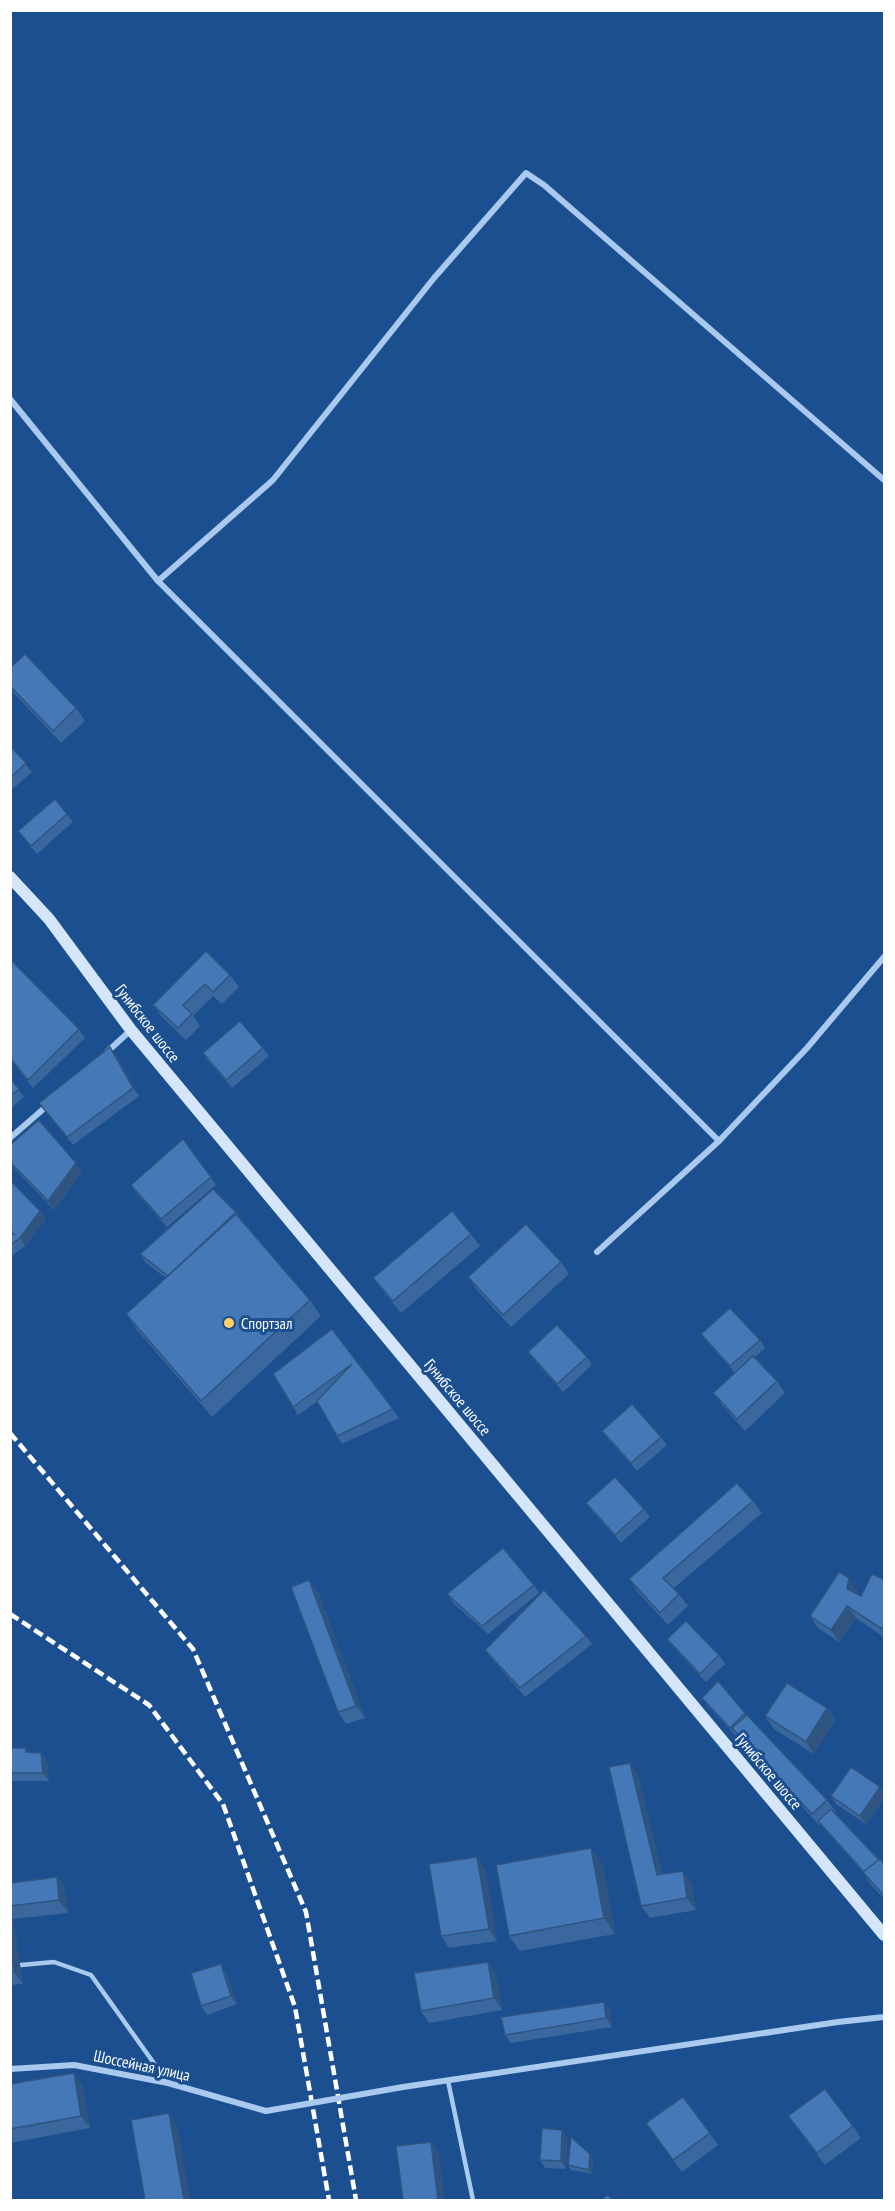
<svg xmlns="http://www.w3.org/2000/svg" width="895" height="2211" viewBox="0 0 895 2211" font-family="'PT Sans Narrow',sans-serif">
<rect width="100%" height="100%" fill="#1b4f8f"/>
<g fill="none" stroke-linecap="round" stroke-linejoin="round">
<!-- lane -->
<g stroke="#a9c9ee" stroke-width="4.5">
<polyline points="10,1966 54,1962 91,1975 168,2083"/>
<polyline points="448,2081 473,2200"/>
</g>
<!-- street -->
<g stroke="#a9c9ee" stroke-width="6">
<polyline points="10,399 158,581 719,1141"/>
<polyline points="158,581 273,480 434,278 526,173 544,185 884,480"/>
<polyline points="107,1052 131,1030"/>
<polyline points="10,1138 48,1105"/>
<polyline points="597,1252 719,1141 807,1048 884,957"/>
<polyline points="10,2069 74,2065 168,2083 266,2111"/>
<polyline points="403,2087 838,2022 884,2017"/>
</g>
<!-- secondary -->
<polyline stroke="#d6e6fa" stroke-width="12" points="10,877 49,919 131,1030 884,1935"/>
<!-- rail -->
<g stroke="#fff" stroke-width="4.5" stroke-dasharray="10 4.5" stroke-linecap="butt">
<polyline points="10,1433 193,1649 306,1912 356,2200"/>
<polyline points="10,1614 149,1705 223,1804 295,2007 329,2200"/>
</g>
<!-- street-bridge -->
<polyline stroke="#a9c9ee" stroke-width="6" points="266,2111 403,2087"/>
</g>
<!-- wall -->
<g fill="#3a679d">
<polygon points="10,668 76,708 85,721 61,743 10,689"/>
<polygon points="10,746 32,772 10,791"/>
<polygon points="67,814 73,822 37,854 24,839 18,831"/>
<polygon points="206,951 230,975 239,987 222,1004 213,996 193,1016 200,1026 186,1040 162,1017 153,1005"/>
<polygon points="10,959 79,1029 85,1038 33,1088 10,1059"/>
<polygon points="263,1048 269,1056 232,1088 208,1061 203,1053"/>
<polygon points="116,1055 139,1096 73,1145 39,1103"/>
<polygon points="10,1078 24,1097 10,1109"/>
<polygon points="183,1139 216,1185 167,1227 137,1194 131,1185"/>
<polygon points="10,1145 82,1171 54,1210 10,1164"/>
<polygon points="10,1180 46,1219 25,1246 10,1257"/>
<polygon points="236,1212 242,1220 310,1300 321,1316 212,1417 137,1330 126,1314 166,1278 146,1263 140,1254"/>
<polygon points="471,1234 480,1246 401,1313 382,1290 373,1278"/>
<polygon points="561,1262 569,1274 511,1327 476,1289 468,1277"/>
<polygon points="332,1329 399,1418 342,1444 337,1436 318,1401 298,1415 293,1407"/>
<polygon points="701,1334 760,1340 765,1348 755,1357 777,1381 785,1393 745,1431 722,1405 713,1393 735,1373 707,1342"/>
<polygon points="528,1352 587,1357 592,1365 563,1392 534,1360"/>
<polygon points="602,1431 661,1437 667,1445 637,1471 608,1439"/>
<polygon points="753,1501 762,1513 674,1588 679,1594 688,1606 668,1625 637,1591 629,1579"/>
<polygon points="586,1503 644,1509 650,1517 621,1543 592,1511"/>
<polygon points="309,1580 318,1592 365,1718 346,1724 338,1712"/>
<polygon points="885,1580 885,1638 856,1618 839,1642 818,1628 810,1616 857,1590 857,1594 861,1596"/>
<polygon points="534,1585 539,1593 488,1634 453,1603 447,1594"/>
<polygon points="586,1636 592,1644 525,1697 491,1658 485,1650"/>
<polygon points="667,1639 719,1655 725,1664 706,1682 673,1647"/>
<polygon points="718,1681 746,1716 827,1800 836,1812 835,1813 885,1865 885,1900 871,1885 863,1872 821,1825 820,1826 741,1740 737,1734 736,1736 708,1706 702,1698"/>
<polygon points="827,1708 835,1720 814,1754 774,1729 765,1716"/>
<polygon points="10,1748 29,1752 41,1753 47,1761 49,1781 10,1781"/>
<polygon points="630,1763 638,1775 662,1874 691,1883 696,1910 650,1918 641,1906"/>
<polygon points="880,1787 885,1793 885,1797 866,1824 836,1804 831,1796"/>
<polygon points="602,1863 615,1934 520,1951 509,1936"/>
<polygon points="485,1869 497,1941 449,1948 441,1936"/>
<polygon points="57,1877 65,1889 68,1913 13,1919 23,1984 10,1985 10,1883"/>
<polygon points="226,1973 237,2004 207,2015 201,2006"/>
<polygon points="496,1974 502,2010 429,2023 421,2011"/>
<polygon points="604,2002 610,2010 612,2027 511,2043 505,2035"/>
<polygon points="10,2084 82,2085 90,2128 10,2143"/>
<polygon points="683,2097 718,2145 682,2172 646,2123"/>
<polygon points="788,2116 853,2126 861,2138 825,2165"/>
<polygon points="567,2138 566,2169 545,2168 540,2160"/>
<polygon points="593,2158 592,2174 571,2170 568,2165"/>
</g>
<!-- shaded-wall -->
<g fill="#305480">
<polygon points="110,1047 116,1055 139,1096 133,1088"/>
<polygon points="76,1163 82,1171 54,1210 48,1201"/>
<polygon points="40,1211 46,1219 25,1246 20,1238"/>
<polygon points="849,1578 857,1590 855,1601 847,1589"/>
<polygon points="309,1580 318,1592 365,1718 356,1706"/>
<polygon points="847,1606 856,1618 839,1642 831,1630"/>
<polygon points="827,1708 835,1720 814,1754 806,1742"/>
<polygon points="41,1753 47,1761 49,1781 43,1773"/>
<polygon points="630,1763 638,1775 665,1887 657,1875"/>
<polygon points="880,1787 885,1793 885,1797 866,1824 860,1816"/>
<polygon points="591,1848 602,1863 615,1934 604,1918"/>
<polygon points="477,1857 485,1869 497,1941 489,1929"/>
<polygon points="683,1871 691,1883 696,1910 687,1898"/>
<polygon points="57,1877 65,1889 68,1913 59,1900"/>
<polygon points="10,1915 13,1919 23,1984 14,1972 10,1945"/>
<polygon points="488,1962 496,1974 502,2010 494,1998"/>
<polygon points="221,1964 226,1973 237,2004 231,1996"/>
<polygon points="604,2002 610,2010 612,2027 606,2018"/>
<polygon points="74,2073 82,2085 90,2128 81,2116"/>
<polygon points="169,2113 177,2125 190,2200 184,2200"/>
<polygon points="562,2130 567,2138 566,2169 561,2161"/>
<polygon points="431,2142 439,2154 445,2200 438,2200"/>
<polygon points="590,2154 593,2158 592,2174 589,2170"/>
</g>
<!-- building -->
<g fill="#4478b7" stroke="#305480" stroke-width="1.5">
<polygon points="25,654 76,708 53,731 10,686 10,668"/>
<polygon points="10,746 26,763 10,778"/>
<polygon points="55,799 67,814 31,846 18,831"/>
<polygon points="206,951 230,975 213,992 205,984 183,1005 192,1014 178,1028 153,1005"/>
<polygon points="10,959 79,1029 28,1080 10,1058"/>
<polygon points="240,1021 263,1048 226,1080 203,1053"/>
<polygon points="110,1047 133,1088 67,1137 39,1103"/>
<polygon points="10,1078 19,1089 10,1096"/>
<polygon points="39,1120 76,1163 48,1201 10,1162 10,1145"/>
<polygon points="183,1139 211,1177 161,1219 131,1185"/>
<polygon points="10,1180 40,1211 20,1238 10,1245 10,1231 15,1235 10,1230"/>
<polygon points="213,1189 236,1212 168,1276 140,1254"/>
<polygon points="452,1211 471,1234 393,1301 373,1278"/>
<polygon points="236,1214 310,1300 201,1401 126,1314"/>
<polygon points="526,1224 561,1262 503,1315 468,1277"/>
<polygon points="730,1308 760,1340 730,1366 701,1334"/>
<polygon points="557,1325 587,1357 557,1384 528,1352"/>
<polygon points="332,1329 393,1409 337,1436 317,1401 352,1364 293,1407 273,1374"/>
<polygon points="753,1356 777,1381 737,1419 713,1393"/>
<polygon points="632,1404 661,1437 631,1463 602,1431"/>
<polygon points="615,1477 644,1509 615,1535 586,1503"/>
<polygon points="737,1483 753,1501 663,1578 679,1594 660,1613 629,1579"/>
<polygon points="503,1548 534,1585 482,1626 447,1594"/>
<polygon points="839,1572 849,1578 847,1589 861,1596 872,1574 885,1580 885,1625 882,1629 847,1606 831,1630 810,1616"/>
<polygon points="309,1580 356,1706 338,1712 291,1587"/>
<polygon points="544,1590 586,1636 520,1688 485,1650"/>
<polygon points="686,1621 719,1655 700,1674 667,1639"/>
<polygon points="718,1681 745,1713 730,1728 702,1698"/>
<polygon points="787,1683 827,1708 806,1742 765,1716"/>
<polygon points="747,1715 827,1800 812,1814 732,1728"/>
<polygon points="10,1748 26,1748 26,1752 41,1753 43,1773 10,1773"/>
<polygon points="630,1763 657,1875 683,1871 687,1898 641,1906 609,1767"/>
<polygon points="851,1767 880,1787 860,1816 831,1796"/>
<polygon points="831,1809 879,1860 864,1872 818,1821"/>
<polygon points="591,1848 604,1918 509,1936 496,1865"/>
<polygon points="477,1857 489,1929 441,1936 429,1864"/>
<polygon points="880,1859 885,1865 885,1897 863,1872"/>
<polygon points="57,1877 59,1900 10,1906 10,1883"/>
<polygon points="10,1945 14,1972 10,1972"/>
<polygon points="488,1962 494,1998 421,2011 414,1973"/>
<polygon points="221,1964 231,1996 201,2006 191,1973"/>
<polygon points="604,2002 606,2018 505,2035 501,2017"/>
<polygon points="74,2073 81,2116 10,2129 10,2084"/>
<polygon points="825,2089 853,2126 817,2153 788,2116"/>
<polygon points="683,2097 710,2133 673,2160 646,2123"/>
<polygon points="169,2113 184,2200 145,2200 131,2120"/>
<polygon points="542,2128 562,2130 561,2161 540,2160"/>
<polygon points="571,2137 590,2154 589,2170 568,2165"/>
<polygon points="431,2142 438,2200 403,2200 396,2146"/>
<polygon points="608,2195 612,2200 601,2200"/>
</g>
<!-- markers -->
<circle fill="#ffd166" stroke="#1b4f8f" stroke-width="2" cx="229" cy="1323" r="6"/>
<g text-anchor="middle" stroke-width="6" stroke-linejoin="round" paint-order="stroke">
<!-- street labels -->
<g font-size="16" fill="#fff" stroke="#1b4f8f">
<text transform="translate(148 1023) rotate(52)" y="6">Гунибское шоссе</text>
<text transform="translate(458 1397) rotate(50)" y="6">Гунибское шоссе</text>
<text transform="translate(769 1771) rotate(50)" y="6">Гунибское шоссе</text>
<text transform="translate(142 2065) rotate(12)" y="6">Шоссейная улица</text>
</g>
<!-- poi labels -->
<g font-size="16" fill="#fff" stroke="#1b4f8f" text-anchor="start">
<text x="241" y="1329">Спортзал</text>
</g>
</g>
<!-- border -->
<rect width="895" height="2211" fill="none" stroke="#ffffff" stroke-width="24"/>
</svg>
